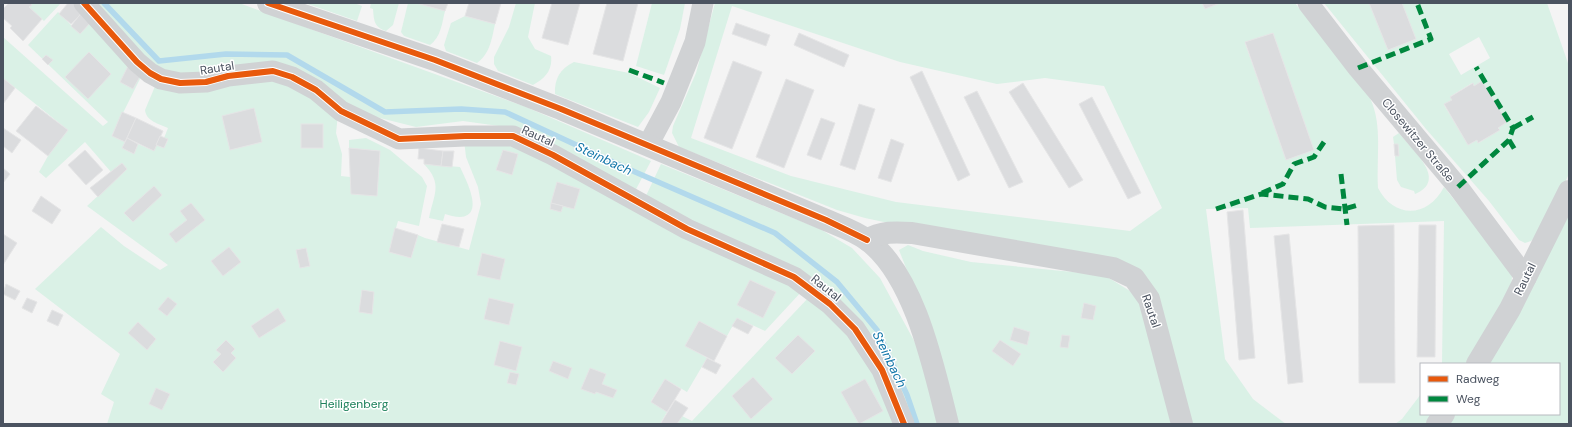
<svg xmlns="http://www.w3.org/2000/svg" width="1572" height="427" viewBox="0 0 1572 427" font-family="'DM Sans',sans-serif">
<rect width="100%" height="100%" fill="#f4f4f4"/>
<!-- green -->
<g fill="#daf1e6" fill-rule="evenodd">
<polygon points="30,3 61,3 44,21 29,7 32,5"/>
<polygon points="90,3 239,3 526,107 651,161 634,193 499,126 463,121 416,127 368,115 306,80 206,77 152,69"/>
<polygon points="305,3 354,3 362,6 357,21"/>
<path d="M371,3H399L393,25L386,31C374,27 374,21 373,9L370,8Z"/>
<path d="M408,3H415L445,11C442,23 441,37 430,45L404,36L401,32Z"/>
<path d="M516,3H535L528,37L535,49L551,56C553,71 544,79 533,85L498,71L494,64V57L509,27Z"/>
<polygon points="652,3 685,3 680,29 664,75 636,66"/>
<path d="M715,3H1202L1205,9L1220,3H1295L1370,98C1383,125 1376,158 1378,188C1394,219 1428,218 1444,187L1505,263L1512,276L1511,293L1471,364H1442L1444,221L1250,228L1248,208L1206,209L1225,359L1253,399L1286,424H1190L1147,278L865,218L837,210L679,147L672,133L673,126L696,73ZM732,6L900,62L997,84L1045,78L1104,86L1162,208L1130,231L896,202L791,176L691,138ZM1273,33L1314,150L1286,160L1245,43Z"/>
<path d="M1324,3H1369L1388,50L1416,39L1402,3H1547L1569,66V174L1540,233L1531,241L1525,243L1519,240L1489,201L1426,129ZM1479,37L1490,58L1461,75L1449,54ZM1482,82L1507,122L1498,128L1499,130L1479,143L1477,140L1468,145L1444,105L1452,100L1451,96L1472,83L1474,86Z"/>
<path d="M58,12L80,34L93,20L143,73L112,135L125,142L122,148L134,154L138,144L154,151L156,145L164,148L168,140L164,138L168,128C159,124 146,121 145,110L156,84L272,75L338,114L336,133L342,154L341,176L350,177L377,196L380,151L349,148V140L366,138L390,150L422,177L427,186L419,226L398,221L389,252L411,258L418,235L425,238L469,250L481,204L478,187L466,157L464,140L524,148L803,290L765,331L737,318L727,336L699,321L686,346L707,358L687,392L665,379L651,401L667,412L661,422L663,424H107L114,402L101,394L120,354L35,289L101,227L124,246L160,270L168,265L87,206L127,169L122,163L111,172L85,142L46,178L39,172L48,156L68,130L3,78V37L103,126L108,122L28,45Z"/>
<path d="M465,16L495,24C492,38 490,54 477,63L446,51L444,45L451,23Z"/>
<path d="M574,62L629,73L660,88L649,112L638,127L555,94C554,79 560,69 574,62Z"/>
<path d="M1399,133C1412,150 1449,180 1415,194L1414,191L1401,187L1397,180L1395,156H1399L1398,144H1394L1393,137Z"/>
<path d="M424,164L460,167C465,178 486,216 460,217C455,217 449,215 445,214L443,221L429,218C434,194 443,184 424,164Z"/>
<polygon points="661,164 820,229 852,248 880,278 918,348 939,424 911,424 861,323 644,200"/>
<polygon points="1569,211 1569,424 1446,424 1454,414 1559,414 1559,364 1486,364"/>
<polygon points="908,245 923,251 971,262 1104,275 1130,291 1139,302 1174,424 956,424 908,273 899,250"/>
<polygon points="810,296 843,328 866,359 898,424 677,424 682,416 692,421"/>
<polygon points="1421,394 1421,414 1434,414 1426,424 1395,424 1402,419"/>
</g>
<g fill="none" stroke-linecap="round" stroke-linejoin="round">
<!-- stream -->
<polyline stroke="#b2d9ec" stroke-width="5.5" points="104,3 159,61 226,54 287,55 385,112 461,109 505,112 626,168 775,233 837,282 877,330 907,395 917,424"/>
</g>
<!-- building -->
<g fill="#dbdcde" stroke="#e5e5e6">
<polygon points="9,3 30,3 32,5 29,7 42,19 23,41 10,28 12,26 3,18 3,9"/>
<polygon points="68,3 73,3 83,12 71,24 59,14"/>
<polygon points="416,3 448,3 445,11"/>
<polygon points="469,3 501,3 495,24 465,16"/>
<polygon points="552,3 580,3 568,45 542,38"/>
<polygon points="607,3 638,3 623,61 593,54"/>
<polygon points="1202,3 1220,3 1205,9"/>
<polygon points="1369,3 1402,3 1416,39 1388,50"/>
<polygon points="82,12 92,21 80,34 71,26"/>
<polygon points="736,23 770,35 766,46 732,34"/>
<polygon points="799,33 849,55 844,67 794,45"/>
<polygon points="1273,33 1314,150 1286,160 1245,42"/>
<polygon points="89,52 111,74 88,99 65,77"/>
<polygon points="46,55 53,60 48,65 42,59"/>
<polygon points="733,61 762,72 732,149 704,138"/>
<polygon points="128,66 142,73 133,89 120,82"/>
<polygon points="922,71 970,175 958,181 910,77"/>
<polygon points="3,78 15,88 3,104"/>
<polygon points="786,79 814,90 784,168 756,157"/>
<polygon points="1482,81 1507,122 1498,128 1500,130 1478,143 1477,140 1468,145 1444,104 1452,100 1450,97 1473,83 1474,86"/>
<polygon points="1023,83 1083,180 1069,188 1009,92"/>
<polygon points="977,91 1023,182 1009,188 964,97"/>
<polygon points="1092,97 1141,193 1128,199 1079,104"/>
<polygon points="859,104 875,109 855,170 840,165"/>
<polygon points="36,106 68,130 48,156 16,131"/>
<polygon points="254,108 262,142 230,150 222,116"/>
<polygon points="122,112 136,118 125,142 112,136"/>
<polygon points="136,118 163,131 154,151 127,138"/>
<polygon points="821,118 835,123 821,160 807,155"/>
<rect x="301" y="124" width="22" height="24"/>
<polygon points="3,128 21,140 12,153 3,146"/>
<polygon points="160,136 168,139 164,148 156,145"/>
<polygon points="127,138 138,144 134,154 122,148"/>
<polygon points="891,139 904,144 891,182 878,178"/>
<polygon points="1394,144 1398,144 1399,156 1395,156"/>
<polygon points="349,148 380,151 377,196 351,194"/>
<polygon points="419,148 443,151 441,166 424,164 424,159 418,159"/>
<polygon points="85,150 103,170 86,185 68,165"/>
<polygon points="503,150 518,154 512,175 496,170"/>
<polygon points="443,151 454,151 452,167 441,166"/>
<polygon points="122,163 127,169 98,197 90,188"/>
<polygon points="3,168 10,174 3,183"/>
<polygon points="557,182 580,189 574,209 551,203"/>
<polygon points="154,186 162,195 133,222 124,213"/>
<polygon points="41,196 61,210 52,224 32,211"/>
<polygon points="191,203 205,220 176,243 169,234 187,220 180,211"/>
<polygon points="551,203 563,206 561,212 550,209"/>
<polygon points="1243,210 1255,358 1239,360 1227,212"/>
<polygon points="442,224 464,229 459,247 437,242"/>
<polygon points="1394,225 1395,383 1359,383 1358,226"/>
<polygon points="1419,225 1436,225 1435,357 1417,357"/>
<polygon points="395,228 418,235 411,258 389,252"/>
<polygon points="3,234 17,243 3,265"/>
<polygon points="1289,234 1303,382 1288,384 1274,236"/>
<polygon points="229,247 241,262 223,276 211,261"/>
<polygon points="306,248 310,266 300,268 296,250"/>
<polygon points="482,253 505,259 500,280 477,275"/>
<polygon points="750,280 776,292 763,318 737,305"/>
<polygon points="6,284 20,291 15,300 3,294"/>
<polygon points="362,290 374,292 372,314 359,312"/>
<polygon points="168,297 177,304 167,316 158,309"/>
<polygon points="27,298 37,302 32,313 22,308"/>
<polygon points="489,298 514,304 509,325 484,319"/>
<polygon points="1084,303 1096,306 1093,320 1081,318"/>
<polygon points="278,308 286,321 259,338 251,326"/>
<polygon points="52,310 63,315 58,326 47,321"/>
<polygon points="737,318 753,326 748,334 732,326"/>
<polygon points="699,321 727,336 714,361 685,346"/>
<polygon points="138,322 156,339 147,350 128,333"/>
<polygon points="1014,327 1030,332 1027,345 1010,340"/>
<polygon points="798,335 815,351 792,374 775,358"/>
<polygon points="1062,335 1070,336 1068,348 1060,347"/>
<polygon points="226,340 235,349 231,353 236,358 223,372 213,362 221,354 216,350"/>
<polygon points="1000,340 1021,354 1013,366 992,351"/>
<polygon points="500,341 522,347 516,371 494,365"/>
<polygon points="707,358 721,365 716,374 702,367"/>
<polygon points="553,361 572,368 568,379 549,371"/>
<polygon points="590,368 606,374 602,384 617,390 613,398 596,392 595,394 581,389"/>
<polygon points="510,372 519,374 516,385 507,383"/>
<polygon points="753,377 773,399 751,419 732,396"/>
<polygon points="665,379 681,389 667,412 651,402"/>
<polygon points="865,379 883,411 859,424 841,392"/>
<polygon points="156,388 170,394 162,410 149,404"/>
<polygon points="675,400 688,408 677,424 663,424 661,423"/>
</g>
<g fill="none" stroke-linecap="round" stroke-linejoin="round">
<!-- minor -->
<g stroke="#d0d2d4" stroke-width="21">
<polyline points="84,3 137,62 150,73 161,79 180,83 206,82 228,76 273,71 292,77 316,90 341,111 399,139 465,136 513,136 553,155 687,229 794,277 830,304 855,329 882,370 904,424"/>
<polyline points="1308,3 1358,68 1458,187 1526,278"/>
<polyline points="648,145 671,102 695,42 703,3"/>
</g>
<!-- tertiary -->
<g stroke="#d0d2d4" stroke-width="22">
<path d="M268,3L435,60L561,109L826,220C840,226 855,231 867,240C915,275 934,369 948,424"/>
<path d="M867,240C881,231 896,232 912,233L1113,268L1134,278L1149,299L1182,424"/>
<polyline points="1477,364 1510,309 1569,191"/>
<polyline points="1437,424 1444,414"/>
</g>
<!-- quiet -->
<g stroke="#00873e" stroke-width="5" stroke-dasharray="10 5" stroke-linecap="butt">
<polyline points="1358,68 1431,39 1417,3"/>
<polyline points="629,70 664,83"/>
<polyline points="1513,128 1533,117"/>
<polyline points="1509,140 1515,150"/>
<polyline points="1341,174 1347,225"/>
<polyline points="1458,187 1509,140 1513,128 1476,67"/>
<polyline points="1262,193 1283,184 1294,164 1314,157 1324,142"/>
<polyline points="1216,209 1261,194 1308,199 1325,207 1344,209 1358,205"/>
</g>
<defs>
<g id="cycleway">
<polyline points="84,3 137,62 150,73 161,79 180,83 206,82 228,76 273,71 292,77 316,90 341,111 399,139 465,136 513,136 553,155 687,229 794,277 830,304 855,329 882,370 904,424"/>
<polyline points="268,3 435,60 561,109 826,220 867,240"/>
</g>
</defs>
<!-- cycleway casing -->
<use href="#cycleway" stroke="#fff" stroke-width="8"/>
<!-- cycleway -->
<use href="#cycleway" stroke="#e8590c" stroke-width="6"/>
</g>
<g text-anchor="middle" stroke-width="3" stroke-linejoin="round" paint-order="stroke">
<!-- street labels -->
<g font-size="12" fill="#4b5360" stroke="#fff">
<text transform="translate(217 68) rotate(-9)" y="4">Rautal</text>
<text transform="translate(538 136) rotate(24)" y="4">Rautal</text>
<text transform="translate(1418 140) rotate(50)" y="4">Closewitzer Straße</text>
<text transform="translate(1525 279) rotate(-64)" y="4">Rautal</text>
<text transform="translate(826 288) rotate(39)" y="4">Rautal</text>
<text transform="translate(1151 311) rotate(71)" y="4">Rautal</text>
</g>
<!-- park labels -->
<g font-size="12" fill="#1d805b" stroke="#fff">
<text x="354" y="408">Heiligenberg</text>
</g>
<!-- water labels -->
<g font-size="13" font-style="italic" fill="#1477aa" stroke="#fff">
<text transform="translate(604 158) rotate(25)" y="5">Steinbach</text>
<text transform="translate(890 359) rotate(64)" y="5">Steinbach</text>
</g>
</g>
<!-- border -->
<rect width="1572" height="427" fill="none" stroke="#4b5360" stroke-width="8"/>
<!-- legend -->
<rect x="1420" y="363" width="140" height="52" fill="#ffffff" stroke="#b7babf"/>
<rect x="1428" y="376" width="20" height="6" fill="#e8590c" stroke="#b7babf"/>
<text x="1456" y="383" font-size="12" fill="#4b5360">Radweg</text>
<rect x="1428" y="396" width="20" height="6" fill="#00873e" stroke="#b7babf"/>
<text x="1456" y="403" font-size="12" fill="#4b5360">Weg</text>
</svg>
